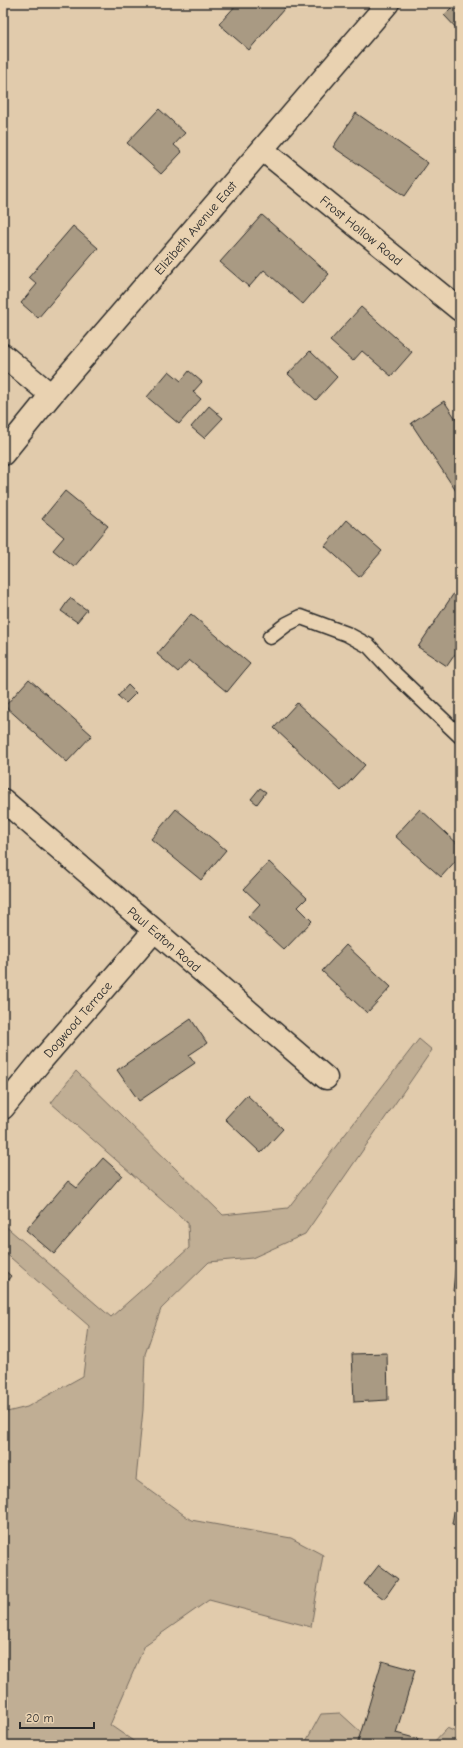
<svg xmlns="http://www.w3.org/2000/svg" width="463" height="1748" viewBox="0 0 463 1748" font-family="'Comic Neue',sans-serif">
<rect width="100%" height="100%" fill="#e1cbac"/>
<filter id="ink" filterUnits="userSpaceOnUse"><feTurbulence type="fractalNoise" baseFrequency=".025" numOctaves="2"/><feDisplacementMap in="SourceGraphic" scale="8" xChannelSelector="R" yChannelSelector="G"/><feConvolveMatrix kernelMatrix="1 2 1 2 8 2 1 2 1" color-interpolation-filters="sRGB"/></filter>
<g filter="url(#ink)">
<!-- green -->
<g fill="#c0ae94" stroke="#766c60">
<polygon points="419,1039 432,1050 305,1234 252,1258 209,1262 161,1309 145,1354 143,1410 136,1480 191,1520 291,1538 323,1555 311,1627 209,1600 145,1645 110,1725 139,1745 3,1745 3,1413 27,1407 83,1376 89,1326 3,1251 3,1224 111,1317 189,1248 188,1223 51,1103 76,1071 223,1215 288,1208"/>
<polygon points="340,1713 375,1745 304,1745 321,1714"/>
<polygon points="447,1728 460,1734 460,1745 431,1745"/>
</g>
<!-- building -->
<g fill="#a99a83" stroke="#2b2b2b">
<polygon points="238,3 289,3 249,50 219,24"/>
<polygon points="456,3 460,3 460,32 444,15"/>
<polygon points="159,109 185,133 174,145 182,152 161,174 127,143"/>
<polygon points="356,113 428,163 405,196 333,147"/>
<polygon points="262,215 329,274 303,304 264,270 249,287 220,262"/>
<polygon points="73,226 98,248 38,318 21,303 37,284 29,277"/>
<polygon points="361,307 412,352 391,376 362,351 353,361 330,341"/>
<polygon points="310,351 337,377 316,400 288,374"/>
<polygon points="169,371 181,381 189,371 202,382 193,392 201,399 179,424 147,397"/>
<polygon points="444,401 460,425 460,489 456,491 411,423"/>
<polygon points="209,406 223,418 204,438 191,427"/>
<polygon points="65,491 108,526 74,567 53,550 64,537 42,519"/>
<polygon points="347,520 382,551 359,577 325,546"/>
<polygon points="460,584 460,647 447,666 418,647"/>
<polygon points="70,598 87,610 77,622 61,611"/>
<polygon points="191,614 250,664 227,692 189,660 178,672 157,654"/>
<polygon points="29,679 92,735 67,762 5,706"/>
<polygon points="128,685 136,693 126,703 118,696"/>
<polygon points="297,703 365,765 341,791 274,728"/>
<polygon points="260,788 266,792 257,804 251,799"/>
<polygon points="176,809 226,850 201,880 151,839"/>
<polygon points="420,809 460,846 460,856 441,877 395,836"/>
<polygon points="269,862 307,898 298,907 312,921 284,950 248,917 260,904 244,889"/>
<polygon points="346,945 391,987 367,1013 322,971"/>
<polygon points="191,1019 207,1043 189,1055 195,1063 139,1101 117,1070"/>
<polygon points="247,1095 283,1129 261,1153 225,1119"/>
<polygon points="103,1158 122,1175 54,1254 26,1230 68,1181 77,1188"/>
<polygon points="457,1254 460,1254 460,1292 453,1291"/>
<polygon points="3,1269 11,1276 3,1286"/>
<polygon points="387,1353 388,1400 354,1402 352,1354"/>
<polygon points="459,1482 460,1482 460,1526 452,1524"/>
<polygon points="379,1565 398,1579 384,1599 364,1584"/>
<polygon points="382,1661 415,1670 396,1733 418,1739 416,1745 357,1745"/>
</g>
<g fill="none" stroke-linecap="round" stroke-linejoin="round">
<defs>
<polyline id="lane" points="270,637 287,624 301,617 347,634 369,646 395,674 460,736"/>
<g id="street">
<path id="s1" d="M263,150L460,310"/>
<polyline points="3,355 51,395"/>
<path id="s2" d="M3,454L51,395L388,3"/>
<path id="s3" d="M3,800L326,1078"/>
<path id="s4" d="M3,1108L41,1061L154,931"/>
</g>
</defs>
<!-- lane casing -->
<use href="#lane" stroke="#2b2b2b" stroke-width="17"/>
<!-- street casing -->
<use href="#street" stroke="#2b2b2b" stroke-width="25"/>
<!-- lane -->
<use href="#lane" stroke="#e9d2b1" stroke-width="14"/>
<!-- street -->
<use href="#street" stroke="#e9d2b1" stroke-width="22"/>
</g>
</g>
<g text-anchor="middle" stroke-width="3" stroke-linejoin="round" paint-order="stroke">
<!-- street labels -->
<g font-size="13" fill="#2b2b2b" stroke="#e9d2b1">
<text dy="5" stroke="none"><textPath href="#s2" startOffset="297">Elizibeth Avenue East</textPath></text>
<text dy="5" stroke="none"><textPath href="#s1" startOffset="127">Frost Hollow Road</textPath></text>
<text dy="5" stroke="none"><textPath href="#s3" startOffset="213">Paul Eaton Road</textPath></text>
<text dy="5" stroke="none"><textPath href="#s4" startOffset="116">Dogwood Terrace</textPath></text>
</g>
</g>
<!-- margin -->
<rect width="463" height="1748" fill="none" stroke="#e9d2b1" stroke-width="16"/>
<rect x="8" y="8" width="447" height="1732" fill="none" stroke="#2b2b2b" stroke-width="1.5" filter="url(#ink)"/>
<!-- scale -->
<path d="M20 1722v6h74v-6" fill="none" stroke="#2b2b2b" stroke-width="2"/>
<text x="26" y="1722" font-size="12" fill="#2b2b2b" stroke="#e9d2b1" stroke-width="3" paint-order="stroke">20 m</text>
</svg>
